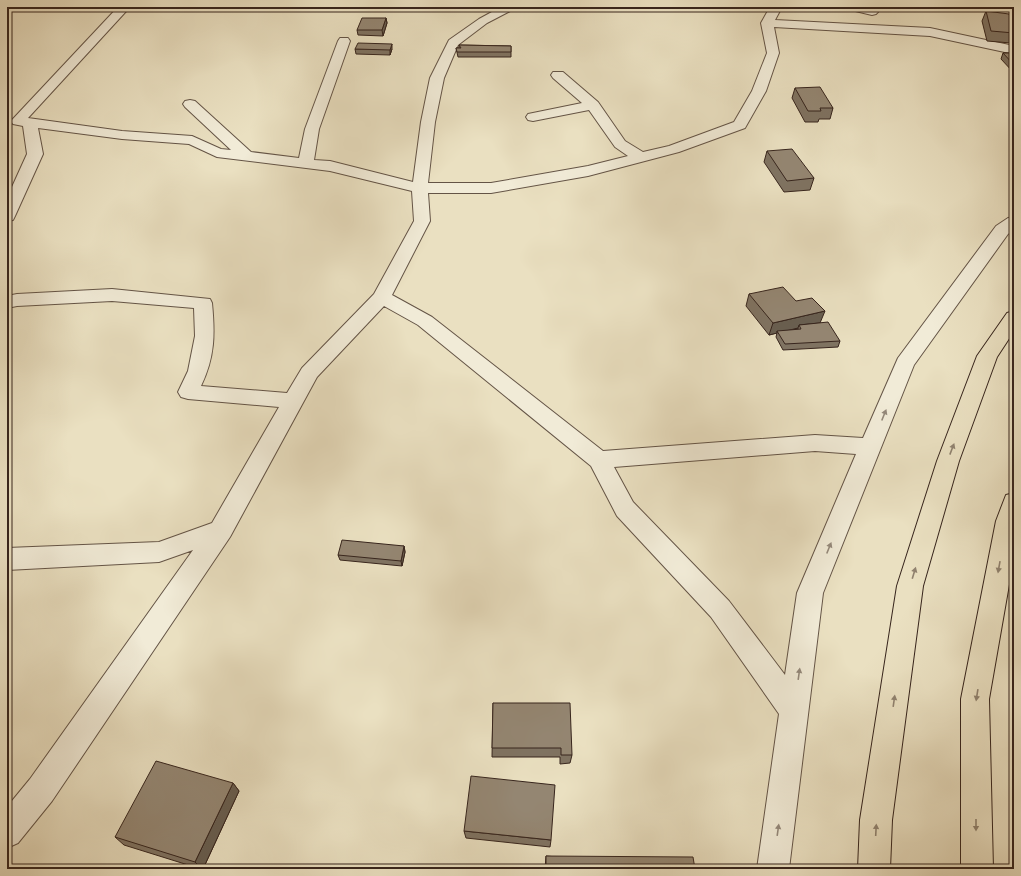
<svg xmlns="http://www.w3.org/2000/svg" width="1021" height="876" viewBox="0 0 1021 876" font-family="Vollkorn,serif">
<rect width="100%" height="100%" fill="#eae0c1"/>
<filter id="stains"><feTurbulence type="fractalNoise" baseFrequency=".005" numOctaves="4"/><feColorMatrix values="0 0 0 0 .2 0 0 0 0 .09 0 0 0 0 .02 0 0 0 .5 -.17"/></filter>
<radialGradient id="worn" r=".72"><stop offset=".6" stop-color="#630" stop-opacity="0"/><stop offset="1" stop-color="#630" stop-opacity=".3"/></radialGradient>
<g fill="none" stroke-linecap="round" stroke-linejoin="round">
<defs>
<g id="minor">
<path d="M118,7H130L28,118L122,131L192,136L221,149L231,150L185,107L183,104L185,101L190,100L195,101L251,152L299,158L305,129L338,41L340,38H348L350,41L319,129L314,160L330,161L413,182L421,122L430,78L449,40L479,19L501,7H540L538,9L510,11L487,23L458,45L444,78L435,122L428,183H491L588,166L628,156L615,147L589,110L533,121L528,120L526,117L528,114L582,103L553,78L551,75L553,72H563L598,102L625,141L643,152L669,146L734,122L752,91L767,53L761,23L770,7H782L775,20L930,28L1014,46V54L930,36L774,27L779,53L766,91L745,128L679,152L588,176L491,193H428L430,221L392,295L432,317L603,451L815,435L863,438L898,358L996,226L1008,218L1014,217V230L1008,234L914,365L823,593L789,869H757L779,714L711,617L617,516L591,466L418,325L384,306L317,377L230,537L52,801L18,843L7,848V807L30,779L193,550L159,562L7,570V548L159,542L212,523L279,407L188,399L181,397L178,392L188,371L195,336L194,308L112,301L17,306L7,308V296L17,294L112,289L210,299L212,303C215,334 215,357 201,386L287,393L302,368L374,294L414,221L412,191L330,171L217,157L189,144L122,139L38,128L43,154L15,216L13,220L7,221V198L27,154L23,126L13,124L11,121ZM815,451L856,454L797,593L785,675L729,601L633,502L614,467Z"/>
<polygon points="845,7 876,7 878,12 876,14 872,15 847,9"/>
</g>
<g id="highway">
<polygon points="1014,311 1014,331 997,357 959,461 923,586 892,820 890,869 858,869 860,820 897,586 937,461 977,356 1007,313"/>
<polygon points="1014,493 1014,556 989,699 993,869 961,869 961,699 996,521 1006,495"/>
</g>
</defs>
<!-- minor casing -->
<use href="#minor" stroke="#645446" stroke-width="2"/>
<!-- highway casing -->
<use href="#highway" stroke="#37251d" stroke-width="2"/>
<!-- minor -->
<use href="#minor" fill="#f1ebd7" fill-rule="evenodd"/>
<!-- highway -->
<use href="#highway" fill="#eae0c1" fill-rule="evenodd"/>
</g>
<!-- wall -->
<g fill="#7f7362" stroke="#37251d" fill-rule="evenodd">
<polygon points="986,11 1014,29 1014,36 1011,43 987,41 982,21"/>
<polygon points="386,18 387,23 383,36 358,35 357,30"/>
<polygon points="459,45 511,46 511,57 458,57 456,48 459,48"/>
<polygon points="355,49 392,49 390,55 356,54"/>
<polygon points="1003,53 1014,53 1014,73 1001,59"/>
<polygon points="795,88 833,108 830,119 819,119 818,122 805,122 792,98"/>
<polygon points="767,151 814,178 810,190 784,192 764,162"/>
<path d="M749,294L796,301L840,341L838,347L783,350L776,337L777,333L769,335L746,306ZM798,328V329L789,330Z"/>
<polygon points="404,546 405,552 402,566 340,560 338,555"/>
<polygon points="493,703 572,755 570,763 560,764 560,757 492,757"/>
<polygon points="233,783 239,791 203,869 201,869 124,845 115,837"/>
<polygon points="464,831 551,840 550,847 466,838"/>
<polygon points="546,856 695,869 545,869"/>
</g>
<!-- shaded-wall -->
<g fill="#685e50" stroke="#37251d">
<polygon points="386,18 387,23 383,36 382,30"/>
<polygon points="392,44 392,49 390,55 390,50"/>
<polygon points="825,311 820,323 799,325 798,328 778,333 777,331 777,333 769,335 773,323"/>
<polygon points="404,546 405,552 402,566 401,561"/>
<polygon points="233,783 239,791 203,869 202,869 195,862"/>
</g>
<!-- building -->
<g fill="#948672" stroke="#37251d">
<polygon points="986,11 1009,14 1014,29 1014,33 991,31"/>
<polygon points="362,18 386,18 382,30 357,30"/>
<polygon points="358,43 392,44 390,50 355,49"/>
<polygon points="459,45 511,46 511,52 457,52 456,48 461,48"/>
<polygon points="1003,53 1014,53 1014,65"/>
<polygon points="820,87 833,108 820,108 821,111 808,111 795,88"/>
<polygon points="792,149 814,178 787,181 767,151"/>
<polygon points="783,287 796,301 812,298 825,311 773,323 749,294"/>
<polygon points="828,322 840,341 785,344 777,331 801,329 799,325"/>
<polygon points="342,540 404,546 401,561 338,555"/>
<polygon points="493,703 570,703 572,755 561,755 561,748 492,748"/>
<polygon points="156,761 233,783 195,862 115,837"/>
<polygon points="471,776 555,785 551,840 464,831"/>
<polygon points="546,856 693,857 695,869 546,869"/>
</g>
<!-- one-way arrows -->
<defs><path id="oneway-solid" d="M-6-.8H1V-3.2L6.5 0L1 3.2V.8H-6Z"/></defs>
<g fill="#94887a">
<use href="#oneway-solid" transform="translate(884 415) rotate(-68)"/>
<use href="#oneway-solid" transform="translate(829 548) rotate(-68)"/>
<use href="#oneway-solid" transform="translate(799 674) rotate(-82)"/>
<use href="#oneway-solid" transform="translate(778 830) rotate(-82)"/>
</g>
<g fill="#90826f">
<use href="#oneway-solid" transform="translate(952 449) rotate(-69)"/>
<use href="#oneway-solid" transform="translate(999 567) rotate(100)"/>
<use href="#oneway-solid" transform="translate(914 573) rotate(-73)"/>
<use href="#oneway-solid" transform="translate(977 695) rotate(99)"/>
<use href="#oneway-solid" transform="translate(894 701) rotate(-82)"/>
<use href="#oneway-solid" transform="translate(976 825) rotate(90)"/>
<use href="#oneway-solid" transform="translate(876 830) rotate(-87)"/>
</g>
<!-- margin -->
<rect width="1021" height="876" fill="none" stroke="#eae0c1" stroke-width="24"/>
<rect x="8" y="8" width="1005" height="860" fill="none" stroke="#37251d" stroke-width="2"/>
<rect x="12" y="12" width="997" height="852" fill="none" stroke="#37251d"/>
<rect width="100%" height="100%" filter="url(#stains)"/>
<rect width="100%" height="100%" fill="url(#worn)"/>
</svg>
